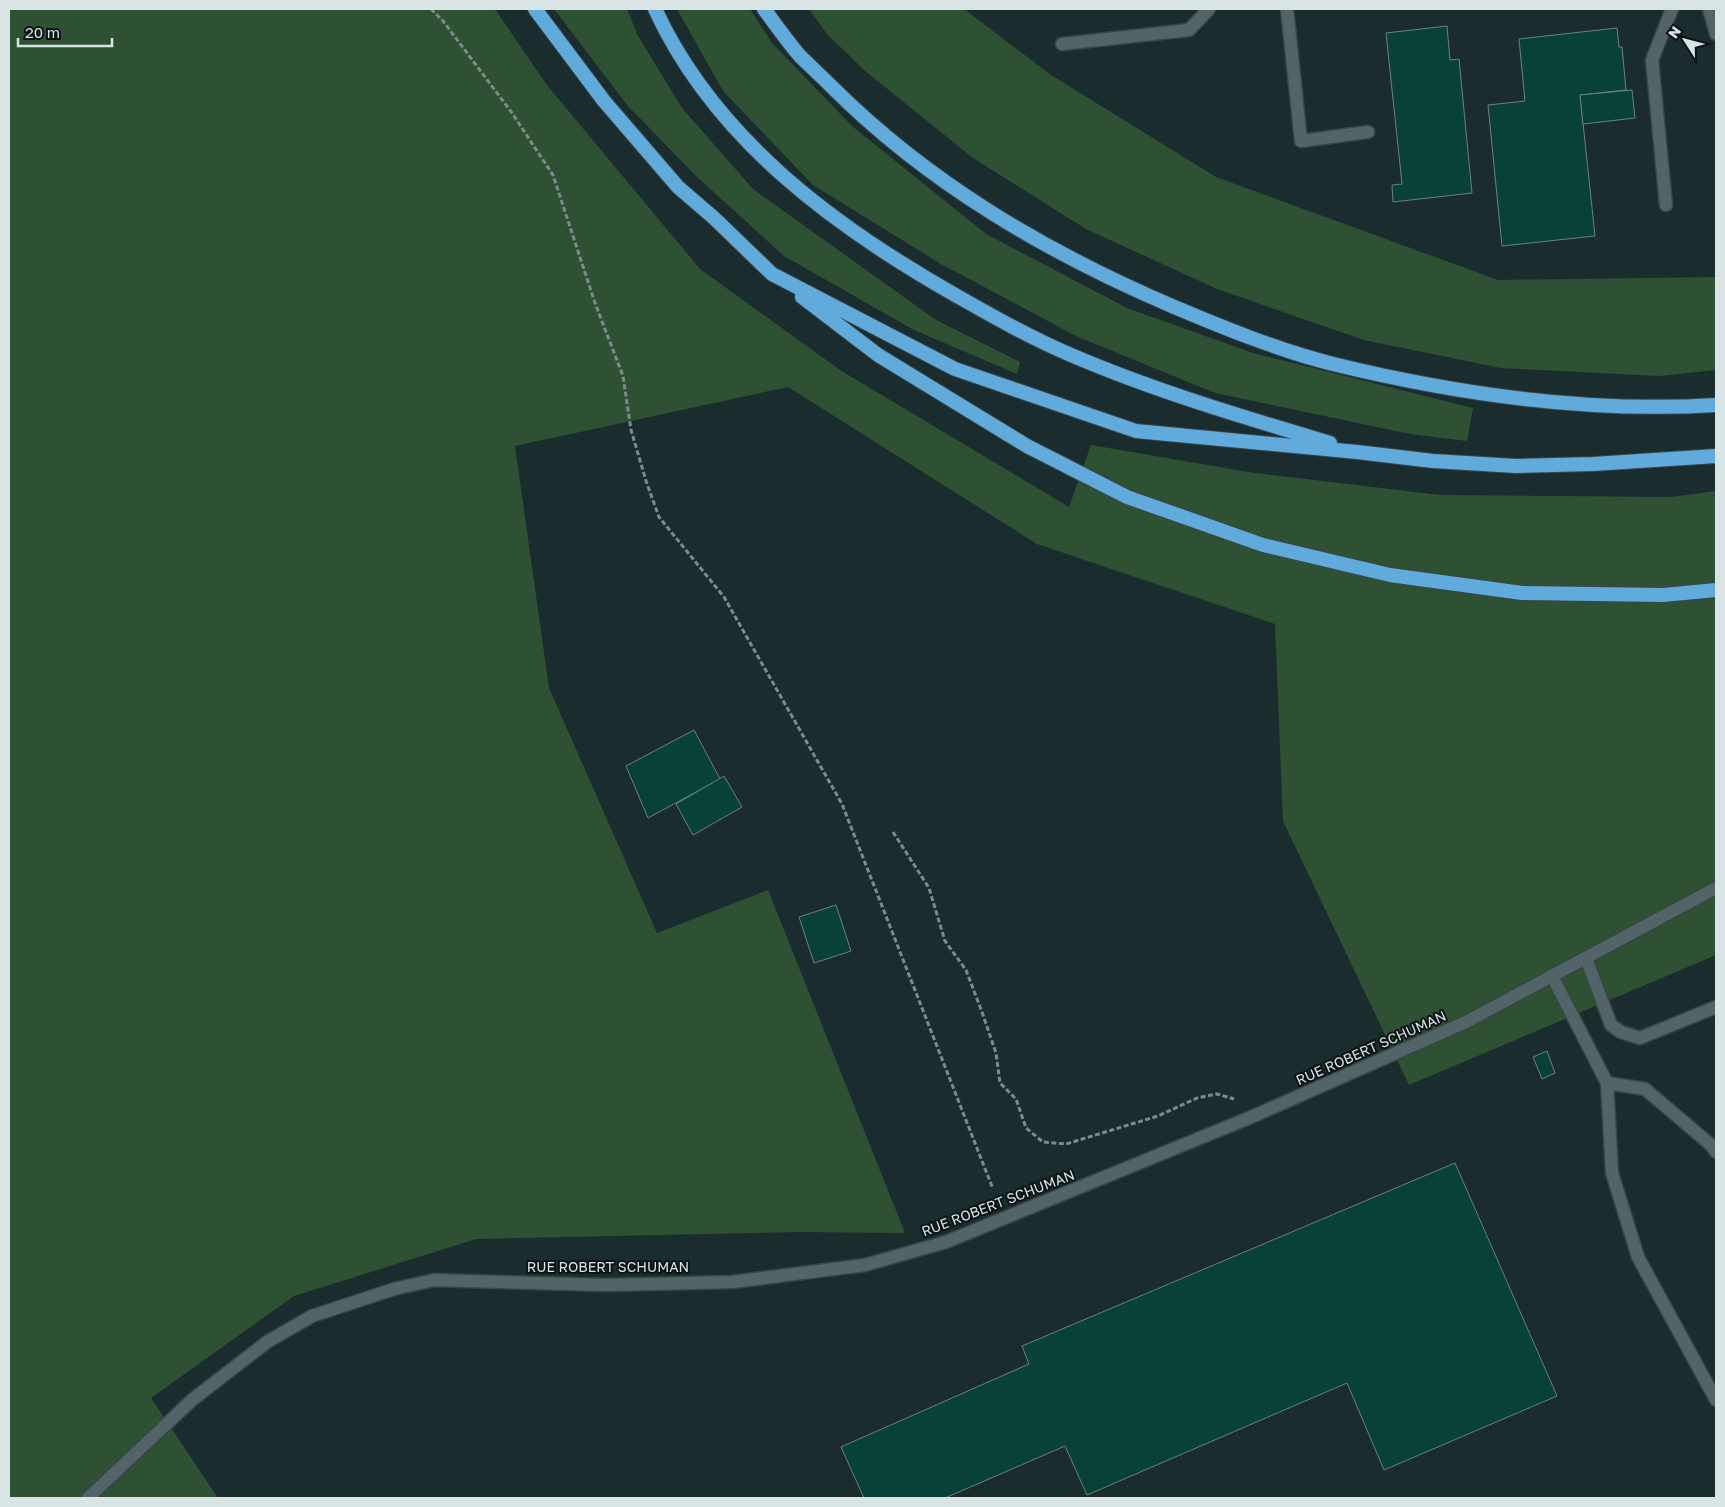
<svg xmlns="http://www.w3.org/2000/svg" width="1725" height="1507" viewBox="0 0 1725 1507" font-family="'Golos Text',sans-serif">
<rect width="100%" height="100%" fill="#1b2c2f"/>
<!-- green -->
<g fill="#2f5133">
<polygon points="9,9 495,9 546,84 700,269 840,370 1069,507 1091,445 1248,472 1440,495 1671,497 1716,491 1716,955 1409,1085 1283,821 1275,624 1037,544 788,387 515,446 549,688 657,933 768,890 905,1233 800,1232 476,1239 294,1296 151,1398 218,1498 9,1498"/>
<polygon points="554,9 627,9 638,36 682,108 753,189 936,320 1020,362 1017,374 914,330 784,256 694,174 628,106"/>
<polygon points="677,9 750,9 772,43 852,126 986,234 1127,308 1253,353 1473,408 1467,441 1410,434 1215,393 1076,336 941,264 813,185 723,91"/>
<polygon points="809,9 964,9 1051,75 1216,177 1498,280 1716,277 1716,370 1659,376 1501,368 1364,340 1217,289 1086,229 973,158 864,70 827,34"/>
</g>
<!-- building -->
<g fill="#084138" stroke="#6d807b">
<polygon points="1447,26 1450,60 1459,59 1472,193 1393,202 1392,185 1402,184 1386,33"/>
<polygon points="1617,28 1619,47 1622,47 1626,90 1580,95 1595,236 1502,246 1488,105 1525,101 1519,39"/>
<polygon points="1632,90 1635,118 1583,124 1580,95"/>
<polygon points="694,730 720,779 648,818 626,766"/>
<polygon points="724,776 742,807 693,835 676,804"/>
<polygon points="836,905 851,951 814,963 799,917"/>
<polygon points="1547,1051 1555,1073 1542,1079 1533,1057"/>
<polygon points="1455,1163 1557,1396 1384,1470 1347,1383 1087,1495 1065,1446 945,1498 864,1498 841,1447 1029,1364 1022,1346"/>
</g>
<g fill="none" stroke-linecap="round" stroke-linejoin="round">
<defs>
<g id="service">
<polyline points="1287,9 1301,141 1368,132"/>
<polyline points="1709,9 1716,34"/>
<polyline points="1062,44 1189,30 1209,9"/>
<polyline points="1666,205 1652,60 1672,9"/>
<polyline points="1586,958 1611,1025 1621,1032 1640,1038 1716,1007"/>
<polyline points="1552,976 1607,1083 1612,1173 1638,1257 1716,1400"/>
<polyline points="1607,1083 1645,1089 1711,1145 1716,1152"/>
</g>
<polyline id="tertiary" points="88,1498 192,1400 267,1342 312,1316 394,1289 434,1280 607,1285 732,1282 865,1265 946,1242 1249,1118 1466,1022 1716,888"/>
<g id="trunk">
<polyline points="535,9 604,101 678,187 714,218 772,274 955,369 1136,431 1357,452 1433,461 1516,466 1593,464 1716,456"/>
<path d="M655,9C715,139 835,227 957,296C994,317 1031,338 1071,355C1155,391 1243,417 1330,443"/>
<path d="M764,9C776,25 787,41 800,56C810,66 821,76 831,86C928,183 1046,252 1172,306C1224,328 1278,350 1333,364C1456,394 1590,413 1716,405"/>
<polyline points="802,297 878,355 1027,446 1127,497 1263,545 1390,575 1522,593 1663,595 1716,590"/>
</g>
</defs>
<!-- service casing -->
<use href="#service" stroke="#384648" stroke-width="15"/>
<!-- tertiary casing -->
<use href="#tertiary" stroke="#384648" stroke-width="15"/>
<!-- trunk casing -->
<use href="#trunk" stroke="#384648" stroke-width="16"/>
<!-- path -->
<g stroke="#7c8a8c" stroke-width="3" stroke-dasharray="5 2.5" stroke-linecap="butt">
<polyline points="431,9 443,21 512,113 553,175 595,303 623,376 631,430 647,484 659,517 724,597 842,804 993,1189"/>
<polyline points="893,832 929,888 945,941 966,970 982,1012 996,1053 1000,1083 1016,1099 1026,1128 1043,1142 1066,1144 1158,1116 1197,1098 1217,1094 1234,1099"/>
</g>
<!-- service -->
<use href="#service" stroke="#526467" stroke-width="12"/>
<!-- tertiary -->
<use href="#tertiary" stroke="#526467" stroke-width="12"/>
<!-- trunk -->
<use href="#trunk" stroke="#61abdc" stroke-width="14"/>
</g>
<g text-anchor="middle" stroke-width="4" stroke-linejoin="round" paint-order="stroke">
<!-- street labels -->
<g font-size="14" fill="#d9e4e5" stroke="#0c1314">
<text transform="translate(1371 1048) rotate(-24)" y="5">RUE ROBERT SCHUMAN</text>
<text transform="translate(998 1203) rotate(-21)" y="5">RUE ROBERT SCHUMAN</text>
<text x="608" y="1272">RUE ROBERT SCHUMAN</text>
</g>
</g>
<!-- border -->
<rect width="1725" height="1507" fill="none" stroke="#d9e4e5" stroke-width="20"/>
<!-- north arrow -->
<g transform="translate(1685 40) rotate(306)" stroke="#0c1314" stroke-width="4" paint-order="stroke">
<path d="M0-4L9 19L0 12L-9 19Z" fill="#d9e4e5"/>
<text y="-8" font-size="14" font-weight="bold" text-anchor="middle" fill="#d9e4e5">N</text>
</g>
<!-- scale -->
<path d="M18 38v8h94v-8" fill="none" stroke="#d9e4e5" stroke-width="2.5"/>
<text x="25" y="38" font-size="15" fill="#d9e4e5" stroke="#0c1314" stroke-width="4" paint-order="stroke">20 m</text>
</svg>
